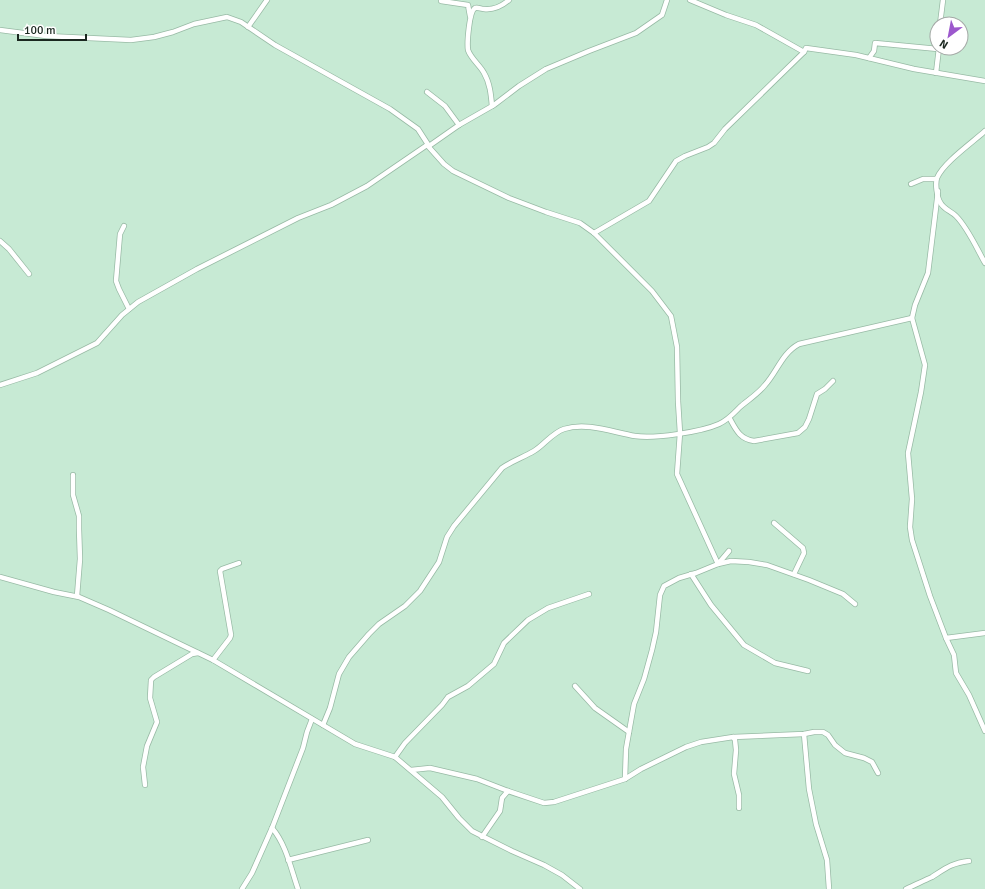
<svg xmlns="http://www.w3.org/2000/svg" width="985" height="889" viewBox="0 0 985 889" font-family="Signika,sans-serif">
<rect width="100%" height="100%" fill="#c7ead4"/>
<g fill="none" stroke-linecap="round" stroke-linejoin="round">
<defs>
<g id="minor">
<polyline points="690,0 726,15 756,25 804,52 806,48 856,55 914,69 985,81"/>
<polyline points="441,1 468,5 470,16"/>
<polyline points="940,24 943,0"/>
<polyline points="248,27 267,0"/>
<polyline points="0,30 46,36 131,40 154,37 173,32 194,24 227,17 241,22 275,45 390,109 418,129 429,146"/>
<polyline points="869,58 874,51 875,43 938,49"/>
<polyline points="936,73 939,48"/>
<polyline points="427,92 445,106 459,125"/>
<path d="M492,106C491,95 490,83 484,73C480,65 471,59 468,50C467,43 469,12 475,8C478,7 481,9 484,9C493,10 502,6 509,0"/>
<path d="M985,131C973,142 943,163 937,178C935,184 937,197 940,202C943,209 951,211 956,216C968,228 977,249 985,263"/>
<polyline points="427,145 444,164 453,171 509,198 546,212 580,223 594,233 652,291 671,316 677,347 678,401 680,433 677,474 718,564 729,551"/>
<polyline points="911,184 923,179 936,179"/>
<polyline points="938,191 928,273 915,305 912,318 925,365 921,392 908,453 912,499 910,527 912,540 930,596 946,638 954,655 956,673 969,695 985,731"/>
<polyline points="124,226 120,234 116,281 119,289 129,309"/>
<polyline points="594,233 649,201 676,161 685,156 708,147 714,143 725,129 804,52"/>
<polyline points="0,241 9,249 29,274"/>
<polyline points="0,385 37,373 97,343 122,315 138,302 197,269 298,218 331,205 367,186 427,145 429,146 459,125 494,105 519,86 546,69 589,51 636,33 662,15 667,0"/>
<path d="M730,419C736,430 740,439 754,441L798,433L805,427L809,419L817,394L825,389L833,381"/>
<polyline points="73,475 73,495 79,516 79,529 80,559 77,596"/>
<polyline points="774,523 803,548 804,553 794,574"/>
<polyline points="691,574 711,605 744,645 775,663 808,671"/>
<polyline points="0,577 54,592 79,597 109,610 213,660 355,744 395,757 442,797 459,818 472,831 512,851 544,865 562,875 580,889"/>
<polyline points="946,638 985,633"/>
<polyline points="213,660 230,638 231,635 220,571 222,569 239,563"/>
<polyline points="575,686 595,708 629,732"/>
<path d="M323,725L330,708L339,674L349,657L369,634L379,624L405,606L420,591L439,562L447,537L454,526L502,468C512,461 524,457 534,451C544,445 552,433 564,429C587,422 612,432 635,436C654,439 701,432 719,424C728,420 733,414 740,407C748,400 758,394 765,385C777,372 782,353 799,344L912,318"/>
<polyline points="804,734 809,789 816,824 827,860 829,889"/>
<polyline points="733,737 735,740 736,750 734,774 739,795 739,808"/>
<polyline points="395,757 405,743 442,705 448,697 468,686 494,664 504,643 528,620 548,608 589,594"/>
<polyline points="411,770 430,768 477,779 508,791 544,803 554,802 625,779 641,769 686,747 701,742 733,737 804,734 814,732 823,732 828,735 835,745 845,753 864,758 872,762 878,773"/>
<polyline points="625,779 626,749 634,704 644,679 652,650 656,632 660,595 664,586 679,578 696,573 718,564 731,561 749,562 767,565 809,580 843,594 855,604"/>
<polyline points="145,785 143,767 147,746 157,722 150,698 151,680 154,677 192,654 198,653"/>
<path d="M272,828C286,844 291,869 298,889"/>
<polyline points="482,837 500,811 502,798 508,791"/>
<polyline points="288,860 368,840"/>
<polyline points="242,889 252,873 272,828 303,748 307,732 312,719"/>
<path d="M906,889C915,885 923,881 932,877C946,868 952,863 969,861"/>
</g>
</defs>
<!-- minor casing -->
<use href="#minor" stroke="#98baa5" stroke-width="6"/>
<!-- minor -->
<use href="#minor" stroke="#fff" stroke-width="4.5"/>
</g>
<!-- north arrow -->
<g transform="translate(949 36) rotate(212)"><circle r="19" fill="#ffffff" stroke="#a4a9a6"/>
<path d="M0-3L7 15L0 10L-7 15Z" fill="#9c58cd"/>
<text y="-6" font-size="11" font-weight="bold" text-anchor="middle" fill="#1b2820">N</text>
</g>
<!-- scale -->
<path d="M18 34v6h68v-6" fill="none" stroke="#1b2820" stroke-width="2"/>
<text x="24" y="34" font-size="12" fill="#1b2820" stroke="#ffffff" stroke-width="3" paint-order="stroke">100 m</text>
</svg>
